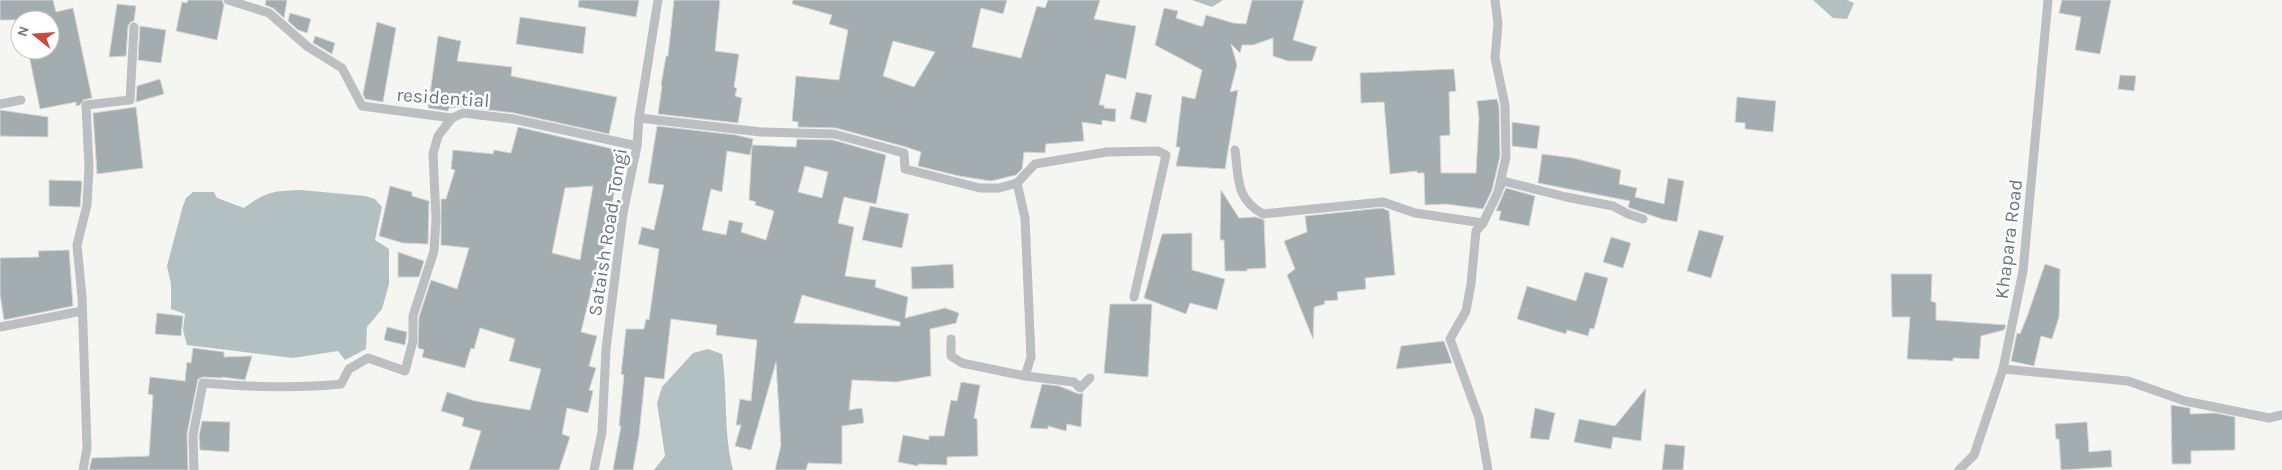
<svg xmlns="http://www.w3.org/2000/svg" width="2282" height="470" viewBox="0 0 2282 470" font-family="Karla,sans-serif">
<rect width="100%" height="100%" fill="#f5f5f2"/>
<!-- water -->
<g fill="#b3c0c2">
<polygon points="1192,0 1223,0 1212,7"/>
<polygon points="1813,0 1847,0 1854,3 1847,19 1833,18"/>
<path d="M301,190L365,196L375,199L382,207L375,240L389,249V284L382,309L367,327L366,349L345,360L338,351L293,358L187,345L183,330L185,314L171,309V284L167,266L182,209L186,198L193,192H214L217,198L244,208C267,191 274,191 301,190Z"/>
<path d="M708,349L722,354C728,393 723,431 733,470H654L665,456L657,403L662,387L693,353Z"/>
</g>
<!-- building -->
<g fill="#a3acaf" stroke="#d6d6d5" fill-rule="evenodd">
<polygon points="0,0 53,0 56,12 73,8 92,98 83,100 80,105 76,106 76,102 40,109 28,50 50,50 50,20 0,20"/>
<polygon points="188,0 222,0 224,5 217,40 176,31 182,2 187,3"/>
<polygon points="266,0 287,0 284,18 273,8 265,5"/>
<polygon points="579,0 639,0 636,17 578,7"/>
<polygon points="674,0 720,0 715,51 739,54 734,87 737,88 735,96 742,98 738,123 658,114 662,86 661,85 666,56 668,56"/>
<path d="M793,0H1007L1003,14L981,8L972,47L1021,58L1037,6L1045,8L1048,0H1100L1094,19L1136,26L1126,79L1106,74L1099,105H1104V108L1116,109L1115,122L1102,120V125L1082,122L1084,141L1046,144L1045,153L1024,152L1022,169L1016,175L991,181L959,176L918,166L921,152L906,147L836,128L798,127V122L792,121L796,76L839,80L848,30L829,24L832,15L792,4ZM893,41L935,52L914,87L883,76Z"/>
<polygon points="1252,0 1304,0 1293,40 1317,47 1312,61 1288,61 1273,56 1273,38 1253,45 1242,45 1240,53 1231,44 1237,65 1230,92 1238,90 1225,169 1176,166 1180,147 1176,147 1182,96 1195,99 1202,70 1155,45 1164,8 1178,11 1176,18 1200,26 1203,26 1206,15 1233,23 1246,24"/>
<polygon points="2062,0 2111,0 2100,54 2075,50 2081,17 2059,13"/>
<polygon points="117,4 136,6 134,21 131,22 128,26 126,56 109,57"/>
<polygon points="290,13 311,19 307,33 298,30 288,21"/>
<polygon points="520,17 586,27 583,54 516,44"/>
<polygon points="377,22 396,28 383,102 365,99 363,94"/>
<polygon points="140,26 166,30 161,63 138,60"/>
<polygon points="315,36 335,43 332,54 313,43"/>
<polygon points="438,36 461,41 457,61 512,67 511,76 617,97 609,134 514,113 464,107 449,108 448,111 428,108"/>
<polygon points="1454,69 1456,91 1449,92 1450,135 1440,136 1441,173 1476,173 1479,118 1477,101 1497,99 1499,106 1500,156 1492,190 1483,209 1446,204 1425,205 1424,173 1417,173 1417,171 1390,174 1384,102 1361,103 1360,73"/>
<polygon points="2120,75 2136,76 2134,91 2118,89"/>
<polygon points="160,79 164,94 136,102 137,86"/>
<polygon points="1136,92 1152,95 1146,123 1130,119"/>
<polygon points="1737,97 1776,101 1773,132 1745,129 1745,123 1735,122"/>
<polygon points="136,107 143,168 97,174 93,113"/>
<polygon points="0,110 48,117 48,137 0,136"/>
<polygon points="1512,122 1540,126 1537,149 1512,146"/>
<path d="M657,126L736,135L753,139L752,145L796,147L797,139L833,140L886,155L876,204L844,197L838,223L854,227L845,276L876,280L875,287L908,297L905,318L945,308L959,313L956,323L930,329L931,376L896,382L852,380L849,410L862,408L864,423L842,426V464L808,463L806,470H775L781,445L776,362L751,450L735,446L741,425H736L740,399L751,401L757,340L716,335L717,325L671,319L664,379L645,377L639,435L633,470H613L621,426H619L624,375L621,374L626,329H644L646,319L649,320L659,249L638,244L642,227L654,230L664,185L648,183ZM752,146L749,200L756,202L755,205L774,211L766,240L741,232L743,223L729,220L726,235L702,230L711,189L722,192L727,151L750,155ZM805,166L828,172L822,198L798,192ZM802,295L900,322V326L794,323Z"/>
<path d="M518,127L622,151L601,263L598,262L581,332L597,336L589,366L596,368L589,390L593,391L588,413L567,408L562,434L570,437L559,470H469L481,431L462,426L464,418L441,411L447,392L475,401L530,410L541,369L509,361L515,339L480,328L474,349L471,348L465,368L422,357L424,350L418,348L419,317L431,280L457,289L469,248L441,245V199H446L455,170L451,169L453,150L493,154L494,150L511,153ZM593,186L580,260L552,253L565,188Z"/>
<polygon points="1542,154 1573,158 1621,170 1619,184 1637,188 1635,197 1664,204 1668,178 1684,181 1677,222 1662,219 1630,208 1628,207 1630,201 1538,183"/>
<polygon points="49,180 82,181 80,207 49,206"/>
<polygon points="390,186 412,192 412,196 429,201 428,244 403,243 379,236"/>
<polygon points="1506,188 1535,196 1529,226 1499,220 1501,211 1496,211"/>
<polygon points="1221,190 1239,218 1256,217 1264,220 1266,268 1247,269 1247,271 1225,271 1224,240 1220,240"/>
<polygon points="870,206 909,214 902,248 862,240"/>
<polygon points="1382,208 1389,211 1395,275 1365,278 1366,289 1337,292 1338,300 1324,301 1325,304 1314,307 1313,339 1287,275 1295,269 1284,241 1307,232 1305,216"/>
<polygon points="1699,230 1724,236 1711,278 1687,271"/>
<polygon points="1192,233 1192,270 1225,279 1217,310 1190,303 1186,314 1144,298 1162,234"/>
<polygon points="1611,237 1631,243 1623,268 1603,262"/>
<polygon points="69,250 73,306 4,320 0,294 0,258 39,257 38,251"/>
<polygon points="398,252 424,261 419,277 398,277"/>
<polygon points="953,264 954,288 912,289 911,267"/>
<polygon points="2045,264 2060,269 2059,317 2052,339 2041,336 2034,366 2011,361 2017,333 2020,334 2028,314"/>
<polygon points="1585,272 1608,278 1594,329 1590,328 1588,336 1567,330 1566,334 1517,319 1527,286 1576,301"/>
<polygon points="1891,274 1932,274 1931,301 1936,303 1936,320 2006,325 2004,330 1981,336 1979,359 1953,358 1953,361 1907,359 1910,317 1892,317"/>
<polygon points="1110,304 1152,304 1148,377 1104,373"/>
<polygon points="157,313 183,316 181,336 155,334"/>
<polygon points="387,327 407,332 405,345 384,340"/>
<polygon points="1444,341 1452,363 1396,369 1401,346"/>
<polygon points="193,348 224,352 224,357 252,356 245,380 222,377 222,378 203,377 198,379 187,434 188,470 89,470 92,458 149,456 153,395 148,394 150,377 185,381 187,362 191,363"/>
<polygon points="961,382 980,385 974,418 977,419 978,456 947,457 947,465 918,464 918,466 898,462 903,435 929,440 929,436 944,436 951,400 957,401"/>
<polygon points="1042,384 1059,386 1079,394 1083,393 1081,427 1067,424 1066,431 1048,426 1048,429 1030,428"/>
<polygon points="1646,388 1641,441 1613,437 1611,449 1574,442 1579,419 1615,426"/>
<polygon points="2171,405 2190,408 2190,414 2215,413 2235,417 2235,450 2191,451 2191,464 2172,464"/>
<polygon points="1535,408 1555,413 1549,440 1530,438"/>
<polygon points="202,421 230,422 229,452 200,450 199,436"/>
<polygon points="2087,422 2089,452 2111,450 2112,467 2061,470 2059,439 2056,439 2055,424"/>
<polygon points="1665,444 1685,446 1683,470 1662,470"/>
</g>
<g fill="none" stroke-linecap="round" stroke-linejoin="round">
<!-- minor -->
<g stroke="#bbbfc2" stroke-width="9">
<polyline points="228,0 269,13 308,47 342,68 362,106 452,118 463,113 513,119 637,146"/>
<polyline points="0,104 21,100"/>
<polyline points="639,118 761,132 834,134 904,153 905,169 980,188 999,188 1017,183 1035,164 1107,152 1158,151 1166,155 1134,297"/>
<path d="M1235,150C1239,178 1235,199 1263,214L1383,202L1415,213L1483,223"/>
<polyline points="1500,187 1503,181 1566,197 1613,206 1628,214 1643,219"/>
<polyline points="0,327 82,311"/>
<polyline points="951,339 951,356 962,363 1025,376 1031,357 1025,218 1017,183"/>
<polyline points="2003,369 2128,381 2185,401 2269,418 2282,415"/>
<polyline points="1025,376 1074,382 1080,388 1090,378"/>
<polyline points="83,470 87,448 82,296 77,245 87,205 89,167 86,105 130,100 134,27"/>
<path d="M194,470L193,435L203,383C250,387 294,389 341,384L349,369L368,358L405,371L413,341V316L434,251L436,218L433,154L438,136L452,118"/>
<polyline points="594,470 602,432 606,349 623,213 637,146 639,118 658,0"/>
<polyline points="1488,470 1479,418 1450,339 1466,311 1471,284 1476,231 1483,223 1498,192 1506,157 1505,105 1495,58 1498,24 1495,0"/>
<polyline points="1959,470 1974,455 2003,369 2023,271 2048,0"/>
</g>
</g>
<g text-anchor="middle" stroke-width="5" stroke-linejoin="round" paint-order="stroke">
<!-- street labels -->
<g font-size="19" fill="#68787f" stroke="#fff">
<text transform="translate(443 97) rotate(4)" y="7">residential</text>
<text transform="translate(607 232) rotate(-81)" y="7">Sataish Road, Tongi</text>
<text transform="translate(2008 239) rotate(-83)" y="7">Khapara Road</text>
</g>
</g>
<!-- north arrow -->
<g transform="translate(35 35) rotate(287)"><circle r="24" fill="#ffffff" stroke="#c3c9cc"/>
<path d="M0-4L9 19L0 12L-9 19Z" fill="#cc493b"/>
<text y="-8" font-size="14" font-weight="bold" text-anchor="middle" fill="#68787f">N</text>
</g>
</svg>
